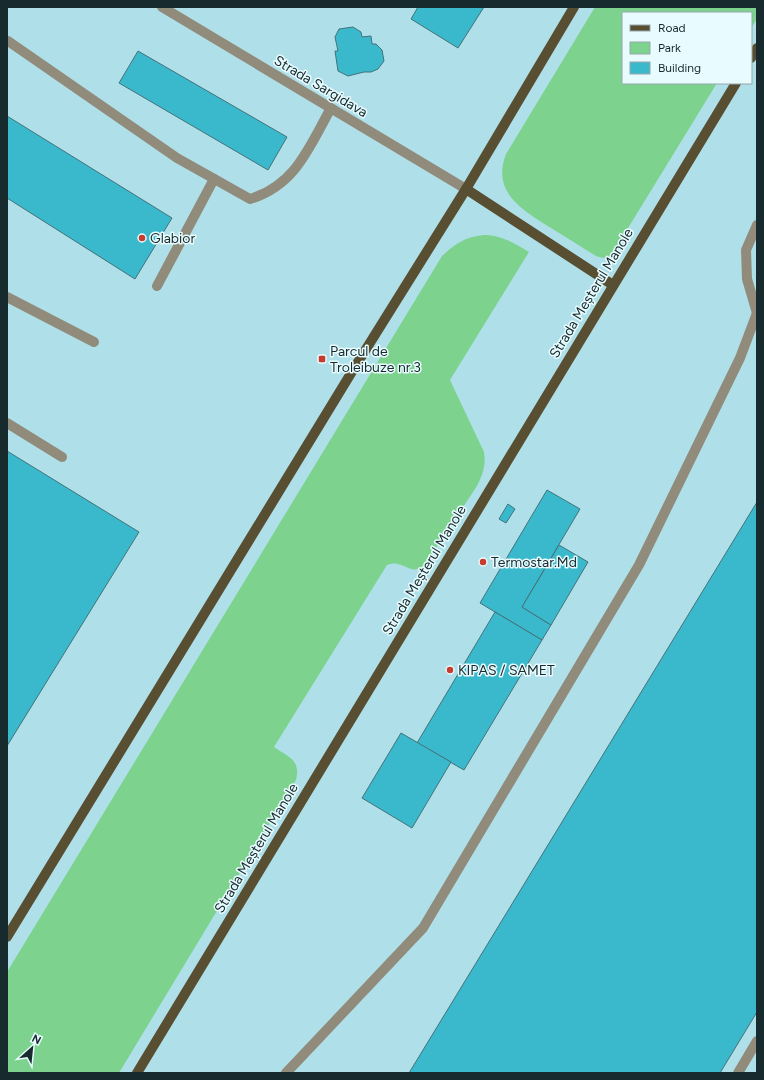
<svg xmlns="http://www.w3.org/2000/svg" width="764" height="1080" viewBox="0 0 764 1080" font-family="Figtree,sans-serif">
<rect width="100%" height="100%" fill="#afe0e9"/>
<!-- green -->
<g fill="#7dd38e">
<path d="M595,7H757V19L751,28V13H623V83H717L614,251L609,257L603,258L596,256C581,247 566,237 551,228C523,210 491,193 506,154Z"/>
<path d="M484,235C501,235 514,243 529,252L450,380L484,452C486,466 483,474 477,486L424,566C411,574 409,566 397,564C394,563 390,564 387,565L274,747C288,757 301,759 296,780L119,1073H7V972L442,256C456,243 465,237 484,235Z"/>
</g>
<!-- building -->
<g fill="#3ab9cc" stroke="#44727a">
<polygon points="418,7 484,7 458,48 411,19"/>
<polygon points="353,27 361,32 362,37 371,36 372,44 376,44 382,50 384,61 378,69 371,72 364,72 348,76 338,71 335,51 338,51 335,37 339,29"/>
<polygon points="138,51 287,137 268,170 119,83"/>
<polygon points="7,116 172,218 135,279 7,198"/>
<polygon points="7,451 139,532 7,746"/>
<polygon points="547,490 580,509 522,607 551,625 542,640 480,603"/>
<polygon points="757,502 757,1012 720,1073 409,1073"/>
<polygon points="508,504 515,509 506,523 499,519"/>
<polygon points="559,545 588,562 551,625 522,607"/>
<polygon points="495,612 542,640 464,770 417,743"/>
<polygon points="401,733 451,762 412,828 362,798"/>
</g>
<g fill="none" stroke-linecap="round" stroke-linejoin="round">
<!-- service -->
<g stroke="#918b7c" stroke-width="10">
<path d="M8,41L177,158L250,199C296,185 309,147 331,108"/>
<polyline points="757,225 746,250 747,279 757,313"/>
<polyline points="157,286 214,179"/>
<polyline points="7,297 94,342"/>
<polyline points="7,423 62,457"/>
<polyline points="286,1073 423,928 639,565 740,358 757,313"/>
<polyline points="738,1073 757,1041"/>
</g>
<!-- tertiary -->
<polyline stroke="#918b7c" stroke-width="10" points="162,7 466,189"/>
<!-- primary -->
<g stroke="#584e32" stroke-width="10">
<polyline points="751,58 757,48"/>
<polyline points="466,189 613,285"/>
<polyline points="7,937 353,370 466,189 574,7"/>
<polyline points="137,1073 736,83"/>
</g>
</g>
<!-- markers -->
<g fill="#c83b2e" stroke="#e8fcff" stroke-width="1.5">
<circle cx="142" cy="238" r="4"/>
<rect x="318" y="355" width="8" height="8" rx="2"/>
<circle cx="483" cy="562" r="4"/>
<circle cx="450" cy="670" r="4"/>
</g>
<g text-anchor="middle" stroke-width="3" stroke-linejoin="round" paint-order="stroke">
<!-- street labels -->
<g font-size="14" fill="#172a2e" stroke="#e8fcff">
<text transform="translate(321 86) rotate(31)" y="5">Strada Sargidava</text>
<text transform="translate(591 293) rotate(-59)" y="5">Strada Meșterul Manole</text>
<text transform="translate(424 570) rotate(-59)" y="5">Strada Meșterul Manole</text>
<text transform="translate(256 848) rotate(-59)" y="5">Strada Meșterul Manole</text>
</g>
<!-- poi labels -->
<g font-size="14" fill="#172a2e" stroke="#e8fcff" text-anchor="start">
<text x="150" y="243">Glabior</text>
<text x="330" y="356">Parcul de<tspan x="330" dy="16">Troleibuze nr.3</tspan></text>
<text x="491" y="567">Termostar.Md</text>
<text x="458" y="675">KIPAS / SAMET</text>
</g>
</g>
<!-- border -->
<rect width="764" height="1080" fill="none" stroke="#172a2e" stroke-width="16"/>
<!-- legend -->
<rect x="622" y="12" width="130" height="72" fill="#e8fcff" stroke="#94a8ab"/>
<rect x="630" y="25" width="20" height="6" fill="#584e32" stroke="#94a8ab"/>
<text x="658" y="32" font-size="12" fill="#172a2e">Road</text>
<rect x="630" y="42" width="20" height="12" fill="#7dd38e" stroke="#94a8ab"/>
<text x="658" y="52" font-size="12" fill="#172a2e">Park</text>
<rect x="630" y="62" width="20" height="12" fill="#3ab9cc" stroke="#94a8ab"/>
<text x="658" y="72" font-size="12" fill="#172a2e">Building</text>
<!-- north arrow -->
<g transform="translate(32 1048) rotate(27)" stroke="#e8fcff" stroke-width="3" paint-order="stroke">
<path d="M0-3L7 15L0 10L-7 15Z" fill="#172a2e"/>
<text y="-6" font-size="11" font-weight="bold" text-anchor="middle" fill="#172a2e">N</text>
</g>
</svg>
